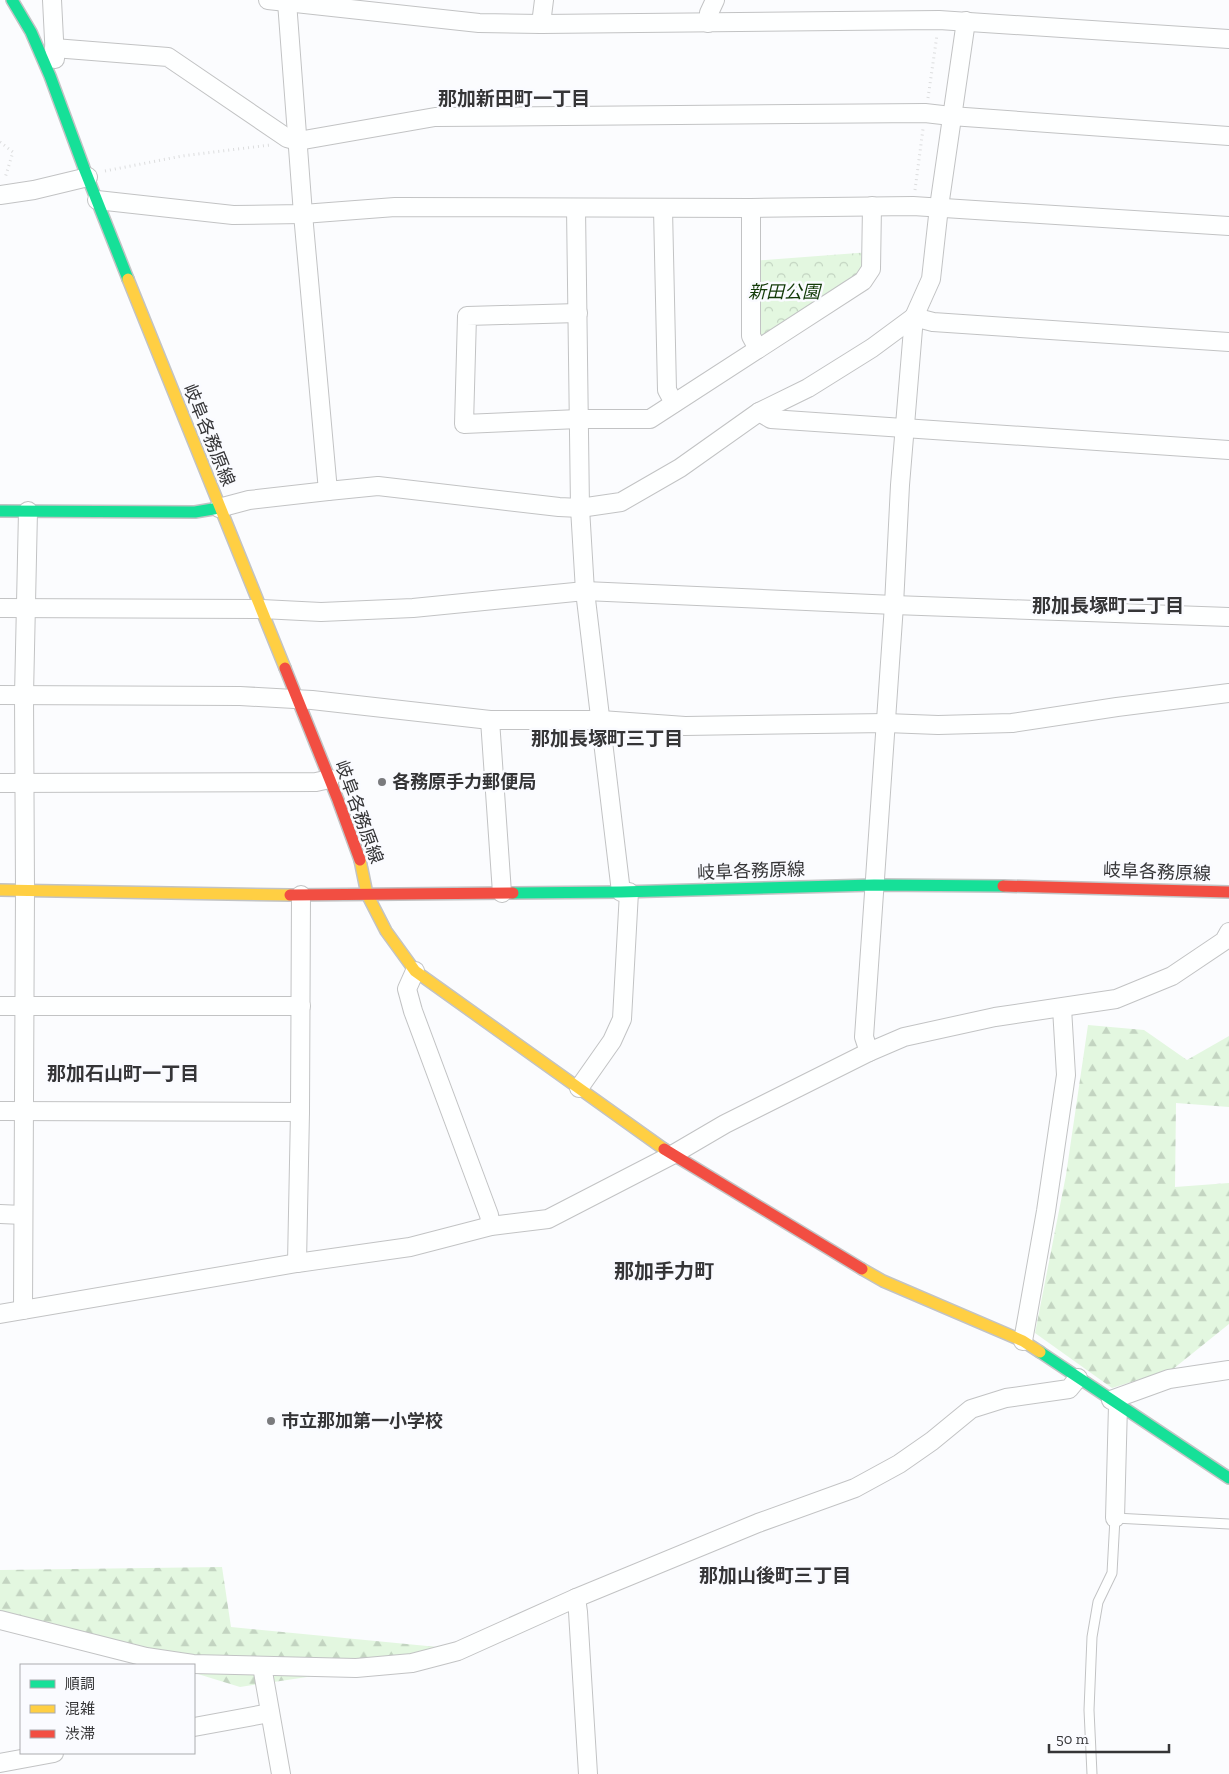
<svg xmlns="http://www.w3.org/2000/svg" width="1229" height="1774" viewBox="0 0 1229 1774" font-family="'Zilla Slab','Noto Sans JP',serif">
<defs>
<pattern id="forest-firs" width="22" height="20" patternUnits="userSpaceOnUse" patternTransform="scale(1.25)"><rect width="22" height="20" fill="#e3f7e0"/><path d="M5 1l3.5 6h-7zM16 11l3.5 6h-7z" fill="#c3d4c1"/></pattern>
<pattern id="park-crowns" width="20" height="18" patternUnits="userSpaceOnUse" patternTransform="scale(1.25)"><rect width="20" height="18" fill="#e3f7e0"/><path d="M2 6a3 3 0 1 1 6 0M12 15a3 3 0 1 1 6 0" fill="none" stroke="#c3d4c1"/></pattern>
</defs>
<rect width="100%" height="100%" fill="#fbfcfe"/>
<!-- forest -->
<g fill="url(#forest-firs)">
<polygon points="1088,1025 1144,1030 1187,1060 1229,1036 1229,1107 1176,1103 1175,1187 1229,1183 1229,1324 1173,1369 1112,1388 1035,1333 1066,1175"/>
<polygon points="222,1567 231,1627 479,1651 240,1687 0,1613 0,1570"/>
</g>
<!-- park -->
<polygon fill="url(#park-crowns)" points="871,252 871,269 758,349 751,261"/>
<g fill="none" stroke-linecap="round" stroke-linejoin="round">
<defs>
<polyline id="lane" points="1092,1774 1089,1710 1092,1637 1098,1602 1112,1573 1115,1518 1229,1524"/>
<g id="street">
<polyline points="52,0 55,59"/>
<polyline points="268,0 479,23 541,24 939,20 1229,39"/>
<polyline points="287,2 303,214 328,491"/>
<polyline points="708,23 709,13 715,0"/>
<polyline points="541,24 544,0"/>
<polyline points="54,48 168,57 287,138 298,141 435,117 925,113 951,116 1229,136"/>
<polyline points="0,195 34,190 88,177"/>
<polyline points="97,200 233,215 303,214 395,207 751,208 913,206 1229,226"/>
<polyline points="576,208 580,508 585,591 621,892"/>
<polyline points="751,208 751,336 758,349"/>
<polyline points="663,209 667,390 674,403"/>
<polyline points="578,313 467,316 464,424 579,419 650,419 863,281 871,269 872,206"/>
<polyline points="914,317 933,322 1229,342"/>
<polyline points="759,412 771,419 1229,450"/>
<polyline points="219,508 249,500 328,491 378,486 559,507 580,508 621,502 680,468 759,412 808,388 872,348 914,317"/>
<polyline points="0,608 262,609 321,612 413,608 585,591 894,605 1229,617"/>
<polyline points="0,695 240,696 312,700 490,720 601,720 685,726 886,723 938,725 1012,723 1117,707 1229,693"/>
<polyline points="490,720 502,893"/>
<polyline points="0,783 316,782 330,779"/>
<polyline points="415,971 407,989 413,1011 489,1215 491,1226"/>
<polyline points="0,1006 301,1006"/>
<polyline points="869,1052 864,1037 894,605 900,485 914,317 931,279 939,207 966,21"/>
<polyline points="579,1088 612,1041 622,1019 629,892"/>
<polyline points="0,1111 300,1112"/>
<polyline points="0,1214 23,1215"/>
<polyline points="297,1263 300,1112 301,895"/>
<polyline points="23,1310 25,890 24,695 28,511"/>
<polyline points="0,1314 297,1263 410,1247 491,1226 548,1219 672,1155 725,1124 869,1052 904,1037 995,1017 1116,999 1172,976 1224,941 1229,932"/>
<polyline points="1023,1341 1046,1211 1066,1075 1062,1008"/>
<polyline points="1111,1400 1169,1379 1229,1370"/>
<polyline points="1115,1518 1118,1405"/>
<polyline points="576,1598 578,1612 588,1774"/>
<polyline points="0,1620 146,1657 193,1664 356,1668 412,1663 458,1651 576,1598 758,1523 855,1488 899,1464 932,1441 971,1409 1006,1398 1069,1389 1078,1378"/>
<polyline points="262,1666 281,1774"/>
<polyline points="194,1727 270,1713"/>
<polyline points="0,1763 54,1753"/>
</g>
<g id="fast">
<polyline points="12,0 31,32 50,76 84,168 128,279"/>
<polyline points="0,511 195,512 219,508"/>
<polyline points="513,893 621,892 874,885 1003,886"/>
<polyline points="1040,1352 1229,1478"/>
</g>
<g id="slow">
<polyline points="128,279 285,668"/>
<polyline points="360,860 367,894 386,931 415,971 664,1149"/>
<polyline points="0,890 290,895"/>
<polyline points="862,1269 883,1281 1023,1341 1040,1352"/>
</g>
<g id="jam">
<polyline points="285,668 338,800 360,860"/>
<polyline points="1003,886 1229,892"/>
<polyline points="290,895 513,893"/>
<polyline points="664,1149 862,1269"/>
</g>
</defs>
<!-- lane casing -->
<use href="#lane" stroke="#c2c3c4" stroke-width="11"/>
<!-- street casing -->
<use href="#street" stroke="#c2c3c4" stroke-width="20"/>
<!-- fast casing -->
<use href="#fast" stroke="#c2c3c4" stroke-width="14"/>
<!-- slow casing -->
<use href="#slow" stroke="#c2c3c4" stroke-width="14"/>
<!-- jam casing -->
<use href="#jam" stroke="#c2c3c4" stroke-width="14"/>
<!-- path -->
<g stroke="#dcddde" stroke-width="3" stroke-dasharray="1 4" stroke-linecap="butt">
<polyline points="928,98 937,35"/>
<polyline points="0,142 13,152 5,178"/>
<polyline points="105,171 182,156 270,145"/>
<polyline points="915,190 923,129"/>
</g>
<!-- lane -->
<use href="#lane" stroke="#feffff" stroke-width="9"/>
<!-- street -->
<use href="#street" stroke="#feffff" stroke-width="18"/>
<!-- fast -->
<use href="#fast" stroke="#16e098" stroke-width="11"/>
<!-- slow -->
<use href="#slow" stroke="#ffcf43" stroke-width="11"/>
<!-- jam -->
<use href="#jam" stroke="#f24e42" stroke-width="11"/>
</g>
<!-- markers -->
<g fill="#7a7b7d" stroke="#fafbff" stroke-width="2">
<circle cx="382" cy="782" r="5"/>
<circle cx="271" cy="1421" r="5"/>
</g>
<g text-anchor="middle" stroke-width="5" stroke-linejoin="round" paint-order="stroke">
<!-- park labels -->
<g font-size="18" font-style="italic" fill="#123a07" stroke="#fafbff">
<text x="784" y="298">新田公園</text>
</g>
<!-- street labels -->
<g font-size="18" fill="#353537" stroke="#fafbff">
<text transform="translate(209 435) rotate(68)" y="6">岐阜各務原線</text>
<text transform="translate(359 812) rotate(70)" y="6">岐阜各務原線</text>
<text transform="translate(751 871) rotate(-2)" y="6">岐阜各務原線</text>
<text transform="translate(1157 872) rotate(2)" y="6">岐阜各務原線</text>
</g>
<!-- poi labels -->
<g font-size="18" font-weight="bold" fill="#353537" stroke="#fafbff" text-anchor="start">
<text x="392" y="788">各務原手力郵便局</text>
<text x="281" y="1427">市立那加第一小学校</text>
</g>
<!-- neighbourhood labels -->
<g font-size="19" font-weight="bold" fill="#353537" stroke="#fafbff">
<text x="514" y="105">那加新田町一丁目</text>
<text x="1108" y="612">那加長塚町二丁目</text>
<text x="607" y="745">那加長塚町三丁目</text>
<text x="123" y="1080">那加石山町一丁目</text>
<text x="775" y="1582">那加山後町三丁目</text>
</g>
<!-- quarter labels -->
<g font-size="20" font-weight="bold" fill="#353537" stroke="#fafbff">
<text x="664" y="1278">那加手力町</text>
</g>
</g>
<!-- legend -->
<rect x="20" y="1664" width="175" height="90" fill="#fafbff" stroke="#abacaf"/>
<rect x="30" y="1680" width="25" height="8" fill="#16e098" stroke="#abacaf"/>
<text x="65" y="1689" font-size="15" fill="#353537">順調</text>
<rect x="30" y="1705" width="25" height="8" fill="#ffcf43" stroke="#abacaf"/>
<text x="65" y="1714" font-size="15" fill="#353537">混雑</text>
<rect x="30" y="1730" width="25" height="8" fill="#f24e42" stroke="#abacaf"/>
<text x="65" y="1739" font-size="15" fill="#353537">渋滞</text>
<!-- scale -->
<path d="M1049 1744v8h120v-8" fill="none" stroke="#353537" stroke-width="2.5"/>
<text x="1056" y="1744" font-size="15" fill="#353537" stroke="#fafbff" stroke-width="4" paint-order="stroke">50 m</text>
</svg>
